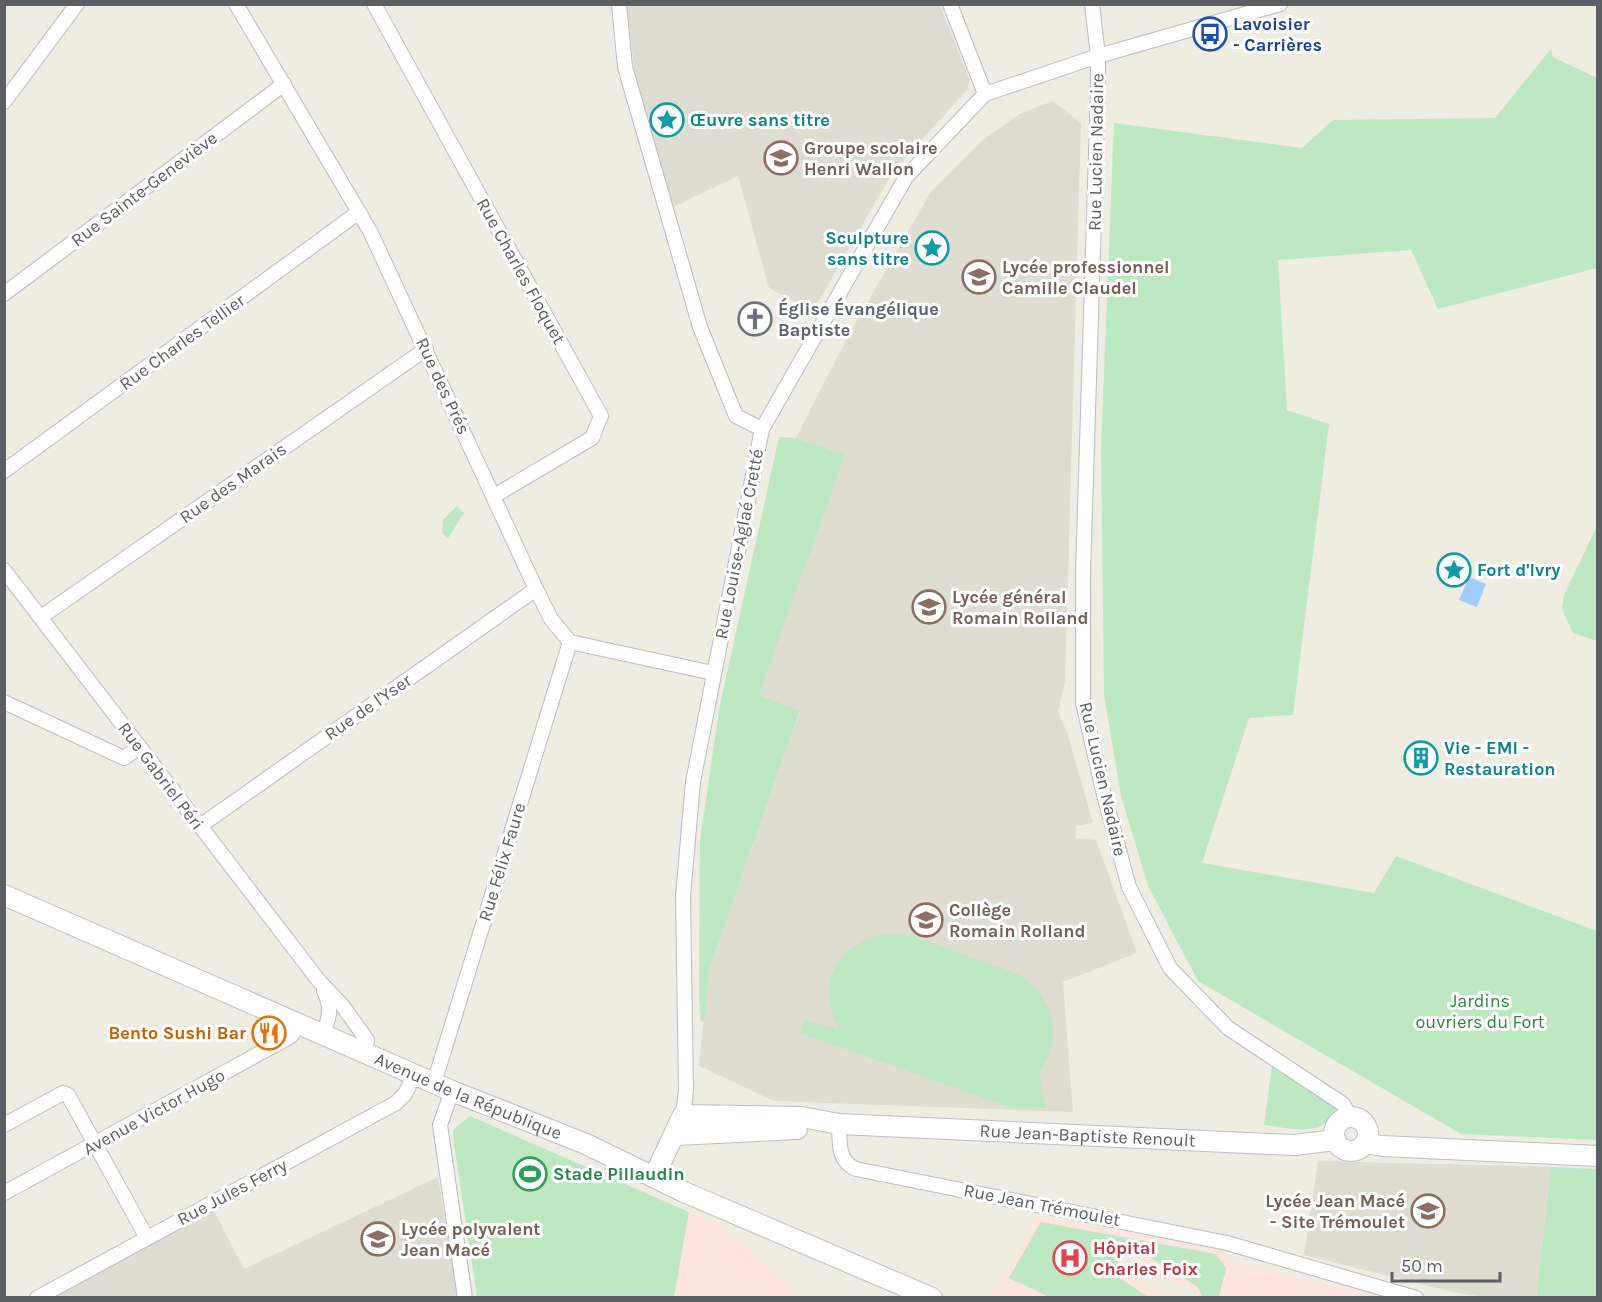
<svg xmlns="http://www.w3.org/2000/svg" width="1602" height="1302" viewBox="0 0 1602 1302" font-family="Karla,sans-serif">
<rect width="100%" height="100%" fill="#efede2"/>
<!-- education -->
<g fill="#dfddd1">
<polygon points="626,5 940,5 970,81 968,89 894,170 813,311 769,288 738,176 671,208 637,89"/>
<polygon points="1053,101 1081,123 1065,682 1058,712 1067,732 1093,823 1076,826 1075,838 1096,840 1137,953 1063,982 1073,1112 774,1101 699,1066 709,970 800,712 759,695 844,456 796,438 847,338 930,193 984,139 1019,114"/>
<polygon points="1318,1161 1551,1167 1536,1297 1493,1298 1457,1293 1304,1255"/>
<polygon points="438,1177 458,1297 49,1298 213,1209 244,1269"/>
</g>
<!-- medical -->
<g fill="#fde4dd">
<polygon points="689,1212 718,1224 802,1297 674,1298"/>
<polygon points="1039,1216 1220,1249 1233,1262 1377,1297 1202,1297 1128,1253 1118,1270 1163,1297 991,1298"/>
</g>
<!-- green -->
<g fill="#bde8c2">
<polygon points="1551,49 1553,57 1597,78 1597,268 1438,309 1411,250 1278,260 1287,410 1329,424 1293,715 1249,718 1202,863 1374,893 1396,856 1597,931 1597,1140 1461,1134 1198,981 1148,886 1121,796 1104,695 1101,448 1114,123 1302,148 1333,120 1495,118"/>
<polygon points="779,437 796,438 845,455 759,695 800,711 709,970 704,1021 701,1022 699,1000 700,841 719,709"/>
<polygon points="457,506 464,513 448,538 442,533 443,520"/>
<polygon points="1597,526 1597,641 1573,633 1562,609 1564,595"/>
<path d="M905,933L1015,973C1055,993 1064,1037 1039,1073L1046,1109L1009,1107L800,1033L805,1020L840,1030C809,976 847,931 905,933Z"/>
<path d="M1272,1066L1333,1104L1336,1109C1323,1139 1291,1128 1264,1125Z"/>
<polygon points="470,1116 689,1212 674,1297 477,1297 453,1136 453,1130"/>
<polygon points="1551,1167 1597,1169 1597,1297 1536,1297"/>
<polygon points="1041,1222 1216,1254 1226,1268 1219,1297 1203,1297 1198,1287 1135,1248 1123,1250 1114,1274 1148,1297 1049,1297 1009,1278"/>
</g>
<!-- water -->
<polygon fill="#a2ccff" points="1469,577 1486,584 1477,607 1459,600"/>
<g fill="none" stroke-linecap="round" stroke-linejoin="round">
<defs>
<g id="street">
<polyline points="236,4 370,231 536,589 551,619 570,642 713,673"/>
<polyline points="374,4 601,416 592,438 494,496"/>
<polyline points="619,4 625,67 700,327 736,416 762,429"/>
<polyline points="950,4 985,94"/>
<polyline points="1092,4 1098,56 1098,89 1083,573 1083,703 1104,795 1129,887 1170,968 1228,1028 1343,1104 1350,1117"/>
<polyline points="4,102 77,4"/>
<polyline points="4,294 284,84"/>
<polyline points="4,471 359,212"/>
<polyline points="4,570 319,981 342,1005 367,1040 365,1053"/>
<polyline points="41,617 426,349"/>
<polyline points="4,702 124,758 140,747"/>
<polyline points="200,826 536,589"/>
<path d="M323,1034C330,1016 332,1008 324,991"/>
<polyline points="434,1083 570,642"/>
<polyline points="452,1091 440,1125 465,1298"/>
<polyline points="683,1115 686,1091 683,896 693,782 762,429 906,177 985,94 1098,56 1280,4"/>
<path d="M839,1124C840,1142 837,1161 856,1169L1227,1243L1416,1298"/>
<polyline points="4,1125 63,1093 68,1095 147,1238"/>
<polyline points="4,1193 284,1040 291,1036 299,1024"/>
<polyline points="37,1298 396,1103 405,1094 415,1074"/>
</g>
<g id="secondary">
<path id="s1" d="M4,895L452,1091L586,1144L684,1192L932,1298"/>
<circle cx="1351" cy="1134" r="17"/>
<polyline points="676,1135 797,1129"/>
<polyline points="1365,1143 1382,1146 1598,1156"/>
<path id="s2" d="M654,1177L683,1115L802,1117L839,1124L1269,1144L1295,1145L1335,1140"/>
</g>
</defs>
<!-- street casing -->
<use href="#street" stroke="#babcc2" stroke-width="16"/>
<!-- secondary casing -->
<use href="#secondary" stroke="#bbbec5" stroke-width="22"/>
<!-- street -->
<use href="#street" stroke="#fff" stroke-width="14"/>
<!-- secondary -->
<use href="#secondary" stroke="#fff" stroke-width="20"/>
</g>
<!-- icons -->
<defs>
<symbol id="bus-ring" viewBox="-11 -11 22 22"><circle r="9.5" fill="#fff" stroke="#1a4fb4" stroke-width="1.5"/><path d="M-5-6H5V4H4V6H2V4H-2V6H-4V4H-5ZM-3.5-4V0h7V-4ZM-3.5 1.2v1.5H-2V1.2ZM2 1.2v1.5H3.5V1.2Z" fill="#1a4fb4"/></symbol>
<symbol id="sight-ring" viewBox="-11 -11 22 22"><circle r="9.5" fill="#fff" stroke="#0f9aa8" stroke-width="1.5"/><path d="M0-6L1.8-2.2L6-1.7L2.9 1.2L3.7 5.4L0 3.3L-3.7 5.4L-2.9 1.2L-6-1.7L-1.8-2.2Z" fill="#0f9aa8"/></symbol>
<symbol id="school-ring" viewBox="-11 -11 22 22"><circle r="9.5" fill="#fff" stroke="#8d6e63" stroke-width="1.5"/><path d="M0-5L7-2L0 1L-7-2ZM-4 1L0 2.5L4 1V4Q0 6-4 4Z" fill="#8d6e63"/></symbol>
<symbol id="church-ring" viewBox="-11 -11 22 22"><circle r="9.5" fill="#fff" stroke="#6b7280" stroke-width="1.5"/><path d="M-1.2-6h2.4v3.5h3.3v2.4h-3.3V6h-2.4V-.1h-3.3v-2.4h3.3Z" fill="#6b7280"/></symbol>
<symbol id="building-ring" viewBox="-11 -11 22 22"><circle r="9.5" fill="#fff" stroke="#0f9aa8" stroke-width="1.5"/><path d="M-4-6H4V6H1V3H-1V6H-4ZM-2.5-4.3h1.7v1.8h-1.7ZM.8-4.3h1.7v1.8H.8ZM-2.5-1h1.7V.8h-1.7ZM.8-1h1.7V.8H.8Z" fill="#0f9aa8"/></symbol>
<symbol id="restaurant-ring" viewBox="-11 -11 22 22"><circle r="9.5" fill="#fff" stroke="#e8710a" stroke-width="1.5"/><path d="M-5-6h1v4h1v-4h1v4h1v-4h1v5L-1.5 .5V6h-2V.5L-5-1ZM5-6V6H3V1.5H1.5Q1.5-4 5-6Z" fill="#e8710a"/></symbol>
<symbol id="stadium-ring" viewBox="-11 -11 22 22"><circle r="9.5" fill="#fff" stroke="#2e9e5b" stroke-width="1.5"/><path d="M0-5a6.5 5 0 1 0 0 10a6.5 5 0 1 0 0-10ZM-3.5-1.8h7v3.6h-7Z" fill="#2e9e5b"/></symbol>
<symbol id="hospital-ring" viewBox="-11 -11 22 22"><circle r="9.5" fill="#fff" stroke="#e0444e" stroke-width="1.5"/><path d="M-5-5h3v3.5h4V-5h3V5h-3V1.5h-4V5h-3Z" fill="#e0444e"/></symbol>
</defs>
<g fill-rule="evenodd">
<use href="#bus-ring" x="1191" y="15" width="38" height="38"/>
<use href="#sight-ring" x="648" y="101" width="38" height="38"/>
<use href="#school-ring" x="762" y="139" width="38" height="38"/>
<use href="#sight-ring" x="913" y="229" width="38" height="38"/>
<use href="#school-ring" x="960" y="258" width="38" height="38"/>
<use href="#church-ring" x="736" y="300" width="38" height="38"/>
<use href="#sight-ring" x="1435" y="551" width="38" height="38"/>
<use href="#school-ring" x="910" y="588" width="38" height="38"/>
<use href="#building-ring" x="1402" y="739" width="38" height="38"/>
<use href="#school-ring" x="907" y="901" width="38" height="38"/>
<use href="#restaurant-ring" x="250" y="1014" width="38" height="38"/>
<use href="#stadium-ring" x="511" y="1155" width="38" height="38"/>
<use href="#school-ring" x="1409" y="1192" width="38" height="38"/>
<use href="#school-ring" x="359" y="1220" width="38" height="38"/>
<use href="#hospital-ring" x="1051" y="1239" width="38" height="38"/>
</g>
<g text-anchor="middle" stroke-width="6" stroke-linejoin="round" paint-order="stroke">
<!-- transit labels -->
<g font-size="18" font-weight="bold" fill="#164399" stroke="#fff" text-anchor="start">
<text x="1233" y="30">Lavoisier<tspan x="1233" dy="21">- Carrières</tspan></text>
</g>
<!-- culture labels -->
<g font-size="18" font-weight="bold" fill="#0d838f" stroke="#fff" text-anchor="start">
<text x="690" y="126">Œuvre sans titre</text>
<text x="909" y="244" text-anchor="end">Sculpture<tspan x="909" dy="21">sans titre</tspan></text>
<text x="1477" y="576">Fort d'Ivry</text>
<text x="1444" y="754">Vie - EMI -<tspan x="1444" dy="21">Restauration</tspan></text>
</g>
<!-- education labels -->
<g font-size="18" font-weight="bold" fill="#785e54" stroke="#fff" text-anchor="start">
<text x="804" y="154">Groupe scolaire<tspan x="804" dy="21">Henri Wallon</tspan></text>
<text x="1002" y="273">Lycée professionnel<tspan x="1002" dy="21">Camille Claudel</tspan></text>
<text x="952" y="603">Lycée général<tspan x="952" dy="21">Romain Rolland</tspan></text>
<text x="949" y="916">Collège<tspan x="949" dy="21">Romain Rolland</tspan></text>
<text x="1405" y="1207" text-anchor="end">Lycée Jean Macé<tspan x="1405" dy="21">- Site Trémoulet</tspan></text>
<text x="401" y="1235">Lycée polyvalent<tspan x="401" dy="21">Jean Macé</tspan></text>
</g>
<!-- street labels -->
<g font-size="18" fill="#5b5e64" stroke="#fff">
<text transform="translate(1096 152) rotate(-89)" y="6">Rue Lucien Nadaire</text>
<text transform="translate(144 189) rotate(-37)" y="6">Rue Sainte-Geneviève</text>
<text transform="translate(521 271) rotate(61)" y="6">Rue Charles Floquet</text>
<text transform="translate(182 342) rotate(-36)" y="6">Rue Charles Tellier</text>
<text transform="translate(443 386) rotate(65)" y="6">Rue des Prés</text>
<text transform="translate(233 483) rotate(-35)" y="6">Rue des Marais</text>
<text transform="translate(739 544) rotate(-79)" y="6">Rue Louise-Aglaé Cretté</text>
<text transform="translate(368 707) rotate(-35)" y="6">Rue de l'Yser</text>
<text transform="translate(161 776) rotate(53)" y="6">Rue Gabriel Péri</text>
<text transform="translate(1103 779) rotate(77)" y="6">Rue Lucien Nadaire</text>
<text transform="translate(502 862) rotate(-73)" y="6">Rue Félix Faure</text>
<text dy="6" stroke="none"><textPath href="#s1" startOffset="506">Avenue de la République</textPath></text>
<text transform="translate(154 1112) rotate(-29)" y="6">Avenue Victor Hugo</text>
<text dy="6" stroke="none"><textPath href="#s2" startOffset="474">Rue Jean-Baptiste Renoult</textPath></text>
<text transform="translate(232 1192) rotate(-28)" y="6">Rue Jules Ferry</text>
<text transform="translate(1042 1205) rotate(11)" y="6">Rue Jean Trémoulet</text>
</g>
<!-- worship labels -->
<g font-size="18" font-weight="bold" fill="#5b616d" stroke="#fff" text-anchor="start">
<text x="778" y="315">Église Évangélique<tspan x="778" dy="21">Baptiste</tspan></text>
</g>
<!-- park labels -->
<g font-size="18" fill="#2f873e" stroke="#fff">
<text x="1480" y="1007">Jardins<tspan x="1480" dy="21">ouvriers du Fort</tspan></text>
</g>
<!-- food labels -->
<g font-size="18" font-weight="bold" fill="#c56008" stroke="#fff" text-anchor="end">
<text x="246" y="1039">Bento Sushi Bar</text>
</g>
<!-- leisure labels -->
<g font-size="18" font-weight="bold" fill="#27864d" stroke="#fff" text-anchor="start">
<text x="553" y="1180">Stade Pillaudin</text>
</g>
<!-- health labels -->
<g font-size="18" font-weight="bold" fill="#be3a42" stroke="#fff" text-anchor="start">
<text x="1093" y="1254">Hôpital<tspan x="1093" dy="21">Charles Foix</tspan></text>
</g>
</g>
<!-- border -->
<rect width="1602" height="1302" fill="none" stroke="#5b5e64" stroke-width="12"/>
<!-- scale -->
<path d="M1392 1272v9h108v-9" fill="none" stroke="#5b5e64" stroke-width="3"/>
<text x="1401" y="1272" font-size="18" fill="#5b5e64" stroke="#ffffff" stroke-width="4.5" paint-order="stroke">50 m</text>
</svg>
